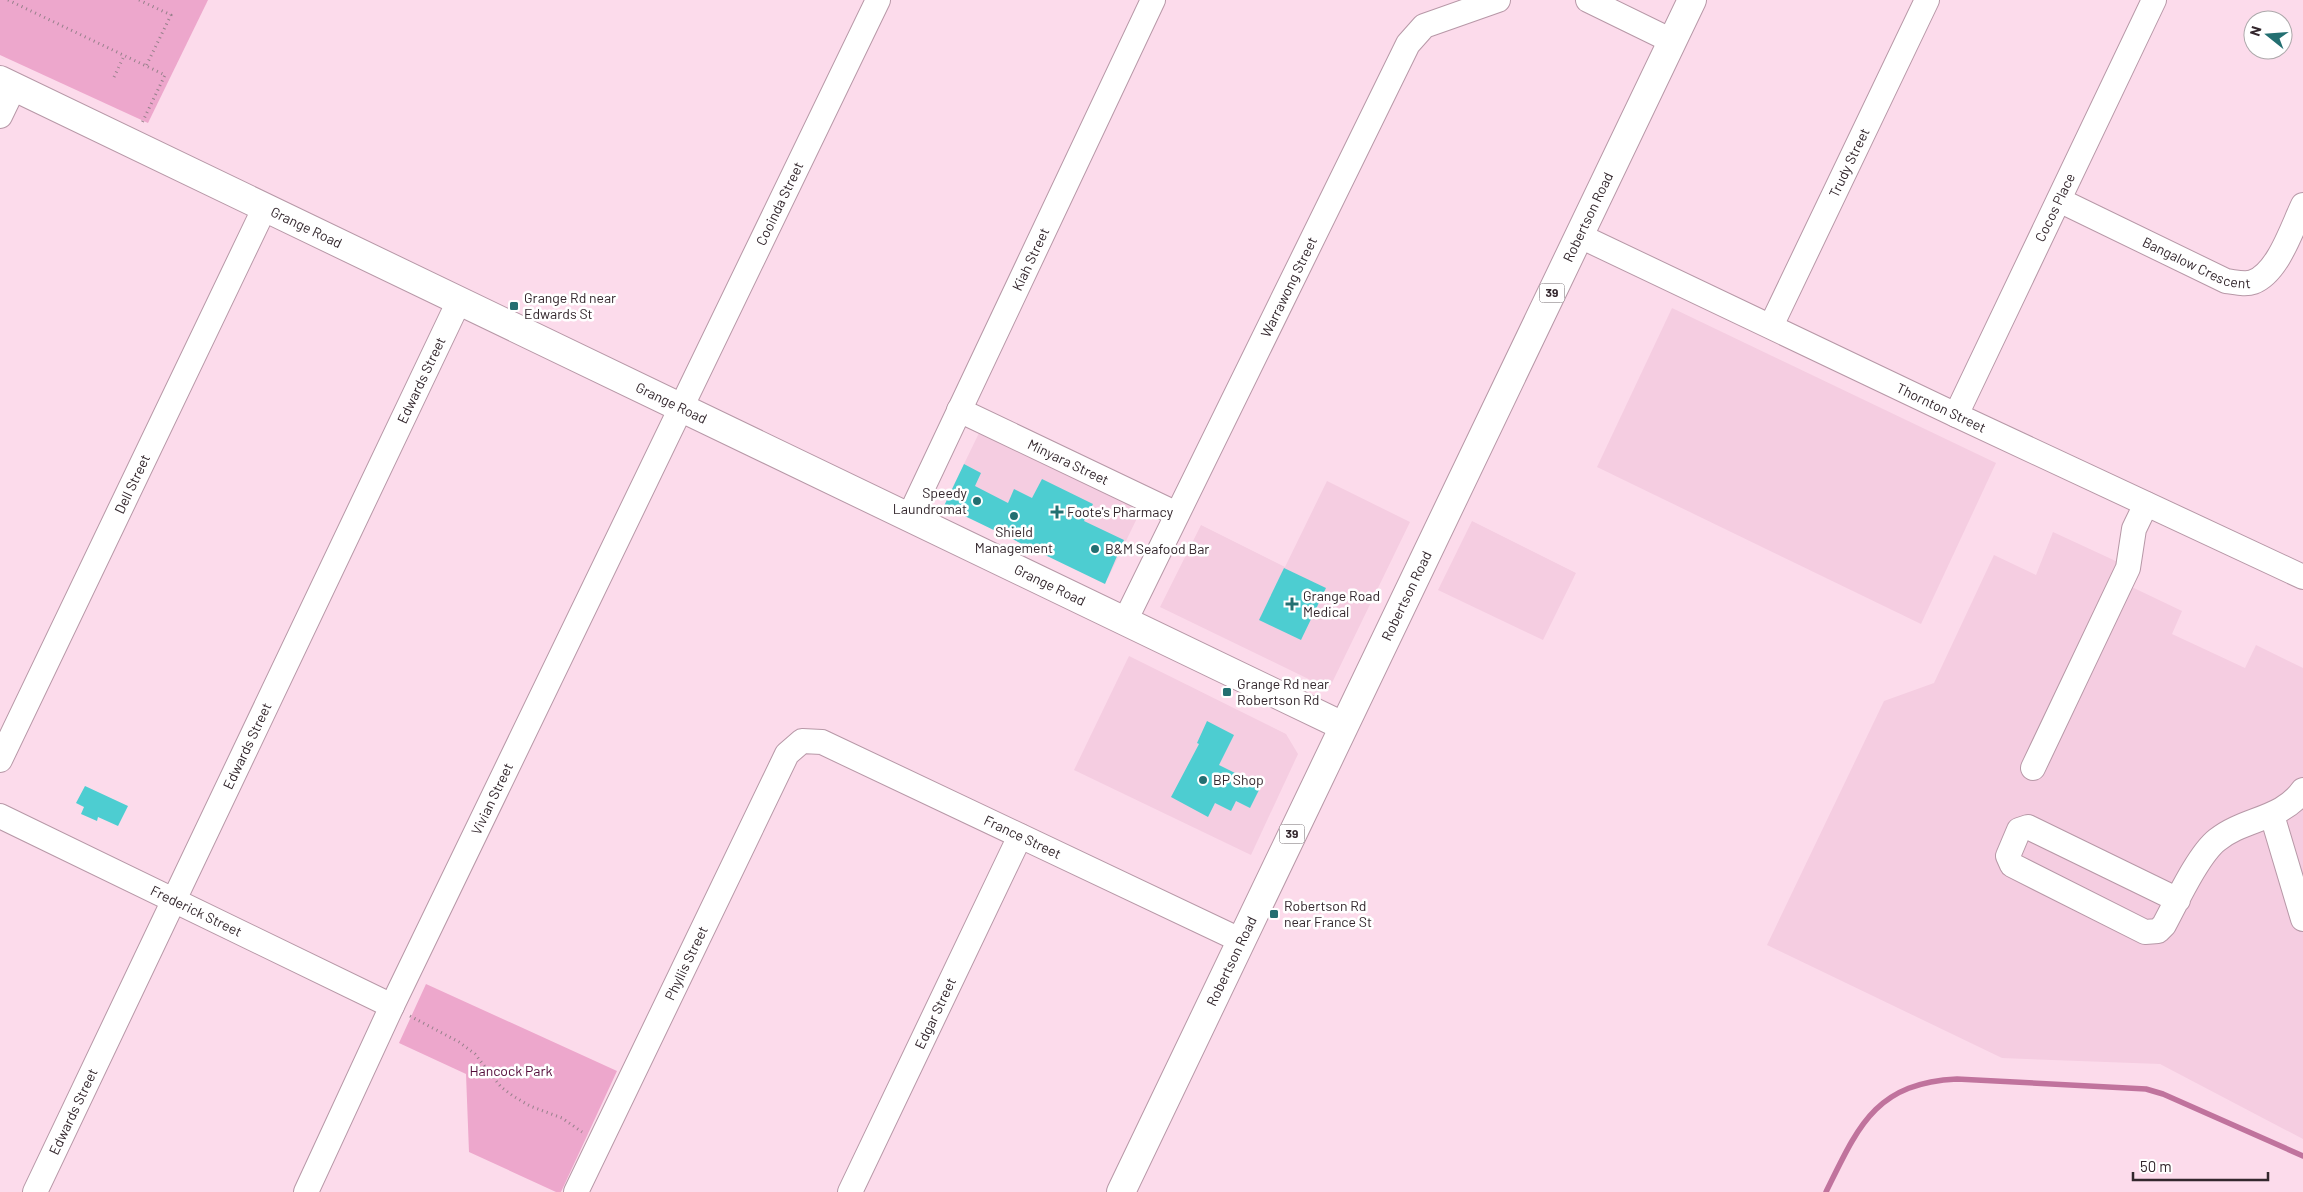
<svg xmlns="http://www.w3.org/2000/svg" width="2303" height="1192" viewBox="0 0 2303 1192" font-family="Barlow,sans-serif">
<rect width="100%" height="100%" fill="#fcdbeb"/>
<!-- built -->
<g fill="#f5cde1">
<polygon points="1672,308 1996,463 1921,624 1597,467"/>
<polygon points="980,431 1141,510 1108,578 947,499"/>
<polygon points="1327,481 1410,522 1329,689 1160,607 1201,525 1285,567"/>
<polygon points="1472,521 1576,573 1543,640 1438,590"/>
<polygon points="2053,532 2120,563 2115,579 2182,611 2172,634 2245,668 2256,645 2303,668 2303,1139 2160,1064 2002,1058 1767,945 1884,701 1934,683 1994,555 2036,575"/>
<polygon points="1129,656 1286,734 1298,754 1251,855 1074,770"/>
</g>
<!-- green -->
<g fill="#eda7cc">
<polygon points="0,0 208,0 148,123 0,55"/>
<polygon points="426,984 617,1071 561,1192 556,1192 469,1152 466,1074 399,1043"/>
</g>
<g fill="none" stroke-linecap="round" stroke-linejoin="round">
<!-- stream -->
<path stroke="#c0739d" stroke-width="5.5" d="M1826,1192C1858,1127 1875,1083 1957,1079L2146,1089L2163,1094L2303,1156"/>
</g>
<!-- building -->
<g fill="#4dcdd1">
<polygon points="964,464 981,473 975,486 1008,503 1014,489 1032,498 1042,479 1093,504 1084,521 1124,540 1105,584 944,506"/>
<polygon points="1284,568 1326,588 1301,640 1259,620"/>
<polygon points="1207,721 1234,735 1219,765 1261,786 1250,808 1236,801 1231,811 1215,803 1208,817 1171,797 1199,744 1197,743"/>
<polygon points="85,786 128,806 118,826 98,817 97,821 81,814 84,807 76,803"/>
</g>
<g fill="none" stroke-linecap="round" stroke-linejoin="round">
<defs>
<g id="minor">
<polyline points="1588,0 1672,41"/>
<polyline points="0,116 14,87"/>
<path id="s1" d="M2059,200L2226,281C2235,282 2245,285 2253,282C2278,273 2292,228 2303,205"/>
<path id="s2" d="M1580,236L1956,415L2303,577"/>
<path id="s3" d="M1771,326L1927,0"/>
<path id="s4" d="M959,410L1177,514"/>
<path id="s5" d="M1956,415L2154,0"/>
<path id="s6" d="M909,517L1153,0"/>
<path id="s7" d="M1125,621L1408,44L1424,26L1498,0"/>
<path id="s8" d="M0,760L265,207"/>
<polyline points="2033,768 2128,568 2134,529 2146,504"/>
<polyline points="2272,815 2303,919"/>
<path id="s9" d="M0,816L392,1006"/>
<path d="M2178,900L2028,827L2019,830L2008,856L2012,865L2145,932L2158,931L2164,925C2176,903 2198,855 2217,840C2244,818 2282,820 2303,790"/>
<path id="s10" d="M35,1192L459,301"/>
<path id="s11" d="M306,1192L392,1006L878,0"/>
<path id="s12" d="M576,1192L787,754L802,741L822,742L1240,940"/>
<path id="s13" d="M850,1192L1020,836"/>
</g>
<g id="major">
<path id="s14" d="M0,80L1343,726"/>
<path id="s15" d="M1121,1192L1692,0"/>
</g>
</defs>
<!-- minor casing -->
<use href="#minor" stroke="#b798a7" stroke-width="26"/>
<!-- major casing -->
<use href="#major" stroke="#b798a7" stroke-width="30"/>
<!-- path -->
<g stroke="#97808b" stroke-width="3" stroke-dasharray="1 4" stroke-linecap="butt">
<polyline points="8,0 165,75 142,123"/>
<polyline points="139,0 171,15 146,66"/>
<polyline points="114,77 124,56"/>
<polyline points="410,1016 459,1042 475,1054 501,1087 513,1096 530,1106 562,1118 582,1132"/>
</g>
<!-- minor -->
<use href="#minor" stroke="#fff" stroke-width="24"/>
<!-- major -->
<use href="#major" stroke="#fff" stroke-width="28"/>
</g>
<!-- markers -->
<g fill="#236f71" stroke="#fff" stroke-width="2">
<rect x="509" y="301" width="10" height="10" rx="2.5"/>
<circle cx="977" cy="501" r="5"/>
<path d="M1054.5 504.5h5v5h5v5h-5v5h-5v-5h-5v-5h5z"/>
<circle cx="1014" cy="516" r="5"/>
<circle cx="1095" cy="549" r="5"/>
<path d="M1289.5 596.5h5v5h5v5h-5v5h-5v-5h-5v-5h5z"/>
<rect x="1222" y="687" width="10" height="10" rx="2.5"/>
<circle cx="1203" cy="780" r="5"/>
<rect x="1269" y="909" width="10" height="10" rx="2.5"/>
</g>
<g text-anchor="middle" stroke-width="5" stroke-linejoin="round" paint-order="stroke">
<!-- shield labels -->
<g fill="#fff" stroke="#70686c" stroke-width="1">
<rect x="1539.5" y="283.5" width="25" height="19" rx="4"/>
<rect x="1279.5" y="824.5" width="25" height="19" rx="4"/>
</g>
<g font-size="12" font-weight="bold" fill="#33272d">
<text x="1552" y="297">39</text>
<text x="1292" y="838">39</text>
</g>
<!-- street labels -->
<g font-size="14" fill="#33272d" stroke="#fff">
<text dy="5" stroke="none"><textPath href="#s3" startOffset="181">Trudy Street</textPath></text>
<text dy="5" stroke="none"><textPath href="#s11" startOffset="1096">Cooinda Street</textPath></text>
<text dy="5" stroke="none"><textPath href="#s5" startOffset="230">Cocos Place</textPath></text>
<text dy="5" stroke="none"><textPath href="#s15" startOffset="1081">Robertson Road</textPath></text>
<text dy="5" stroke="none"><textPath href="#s14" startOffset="340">Grange Road</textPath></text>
<text dy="5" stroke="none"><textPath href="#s6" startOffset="285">Kiah Street</textPath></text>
<text dy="5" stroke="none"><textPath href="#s1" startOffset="152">Bangalow Crescent</textPath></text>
<text dy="5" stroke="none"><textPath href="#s7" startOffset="372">Warrawong Street</textPath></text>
<text dy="5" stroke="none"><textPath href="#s10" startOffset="899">Edwards Street</textPath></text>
<text dy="5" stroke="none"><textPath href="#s14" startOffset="745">Grange Road</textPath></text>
<text dy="5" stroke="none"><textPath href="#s2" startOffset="400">Thornton Street</textPath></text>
<text dy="5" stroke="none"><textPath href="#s4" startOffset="121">Minyara Street</textPath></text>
<text dy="5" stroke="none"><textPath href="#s8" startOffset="306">Dell Street</textPath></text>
<text dy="5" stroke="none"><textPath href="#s14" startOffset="1165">Grange Road</textPath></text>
<text dy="5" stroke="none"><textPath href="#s15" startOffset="661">Robertson Road</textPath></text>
<text dy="5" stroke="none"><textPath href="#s10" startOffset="494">Edwards Street</textPath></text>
<text dy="5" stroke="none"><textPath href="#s11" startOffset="435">Vivian Street</textPath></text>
<text dy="5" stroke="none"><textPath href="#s12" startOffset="748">France Street</textPath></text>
<text dy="5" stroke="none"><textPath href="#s9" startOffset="218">Frederick Street</textPath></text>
<text dy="5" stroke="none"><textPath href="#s15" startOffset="256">Robertson Road</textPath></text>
<text dy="5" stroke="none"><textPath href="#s12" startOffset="254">Phyllis Street</textPath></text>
<text dy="5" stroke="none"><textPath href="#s13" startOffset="198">Edgar Street</textPath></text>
<text dy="5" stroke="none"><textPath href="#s10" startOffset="89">Edwards Street</textPath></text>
</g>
<!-- poi labels -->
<g font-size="14" fill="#33272d" stroke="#fff" text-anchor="start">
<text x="524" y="303">Grange Rd near<tspan x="524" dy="16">Edwards St</tspan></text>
<text x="967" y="498" text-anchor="end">Speedy<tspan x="967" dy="16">Laundromat</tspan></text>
<text x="1067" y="517">Foote's Pharmacy</text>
<text x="1014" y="537" text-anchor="middle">Shield<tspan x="1014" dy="16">Management</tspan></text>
<text x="1105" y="554">B&amp;M Seafood Bar</text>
<text x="1303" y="601">Grange Road<tspan x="1303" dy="16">Medical</tspan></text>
<text x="1237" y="689">Grange Rd near<tspan x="1237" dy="16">Robertson Rd</tspan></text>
<text x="1213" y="785">BP Shop</text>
<text x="1284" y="911">Robertson Rd<tspan x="1284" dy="16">near France St</tspan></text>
</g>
<!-- park labels -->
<g font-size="14" fill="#520b39" stroke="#fff">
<text x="511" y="1076">Hancock Park</text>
</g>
</g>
<!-- north arrow -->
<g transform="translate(2268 35) rotate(287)"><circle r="24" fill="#ffffff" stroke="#ada9ab"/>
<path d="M0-4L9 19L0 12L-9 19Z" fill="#236f71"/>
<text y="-8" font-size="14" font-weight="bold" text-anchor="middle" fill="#33272d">N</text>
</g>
<!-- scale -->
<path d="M2133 1172v8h135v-8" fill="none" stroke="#33272d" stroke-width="2.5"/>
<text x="2140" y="1172" font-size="15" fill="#33272d" stroke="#ffffff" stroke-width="4" paint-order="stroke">50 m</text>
</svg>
